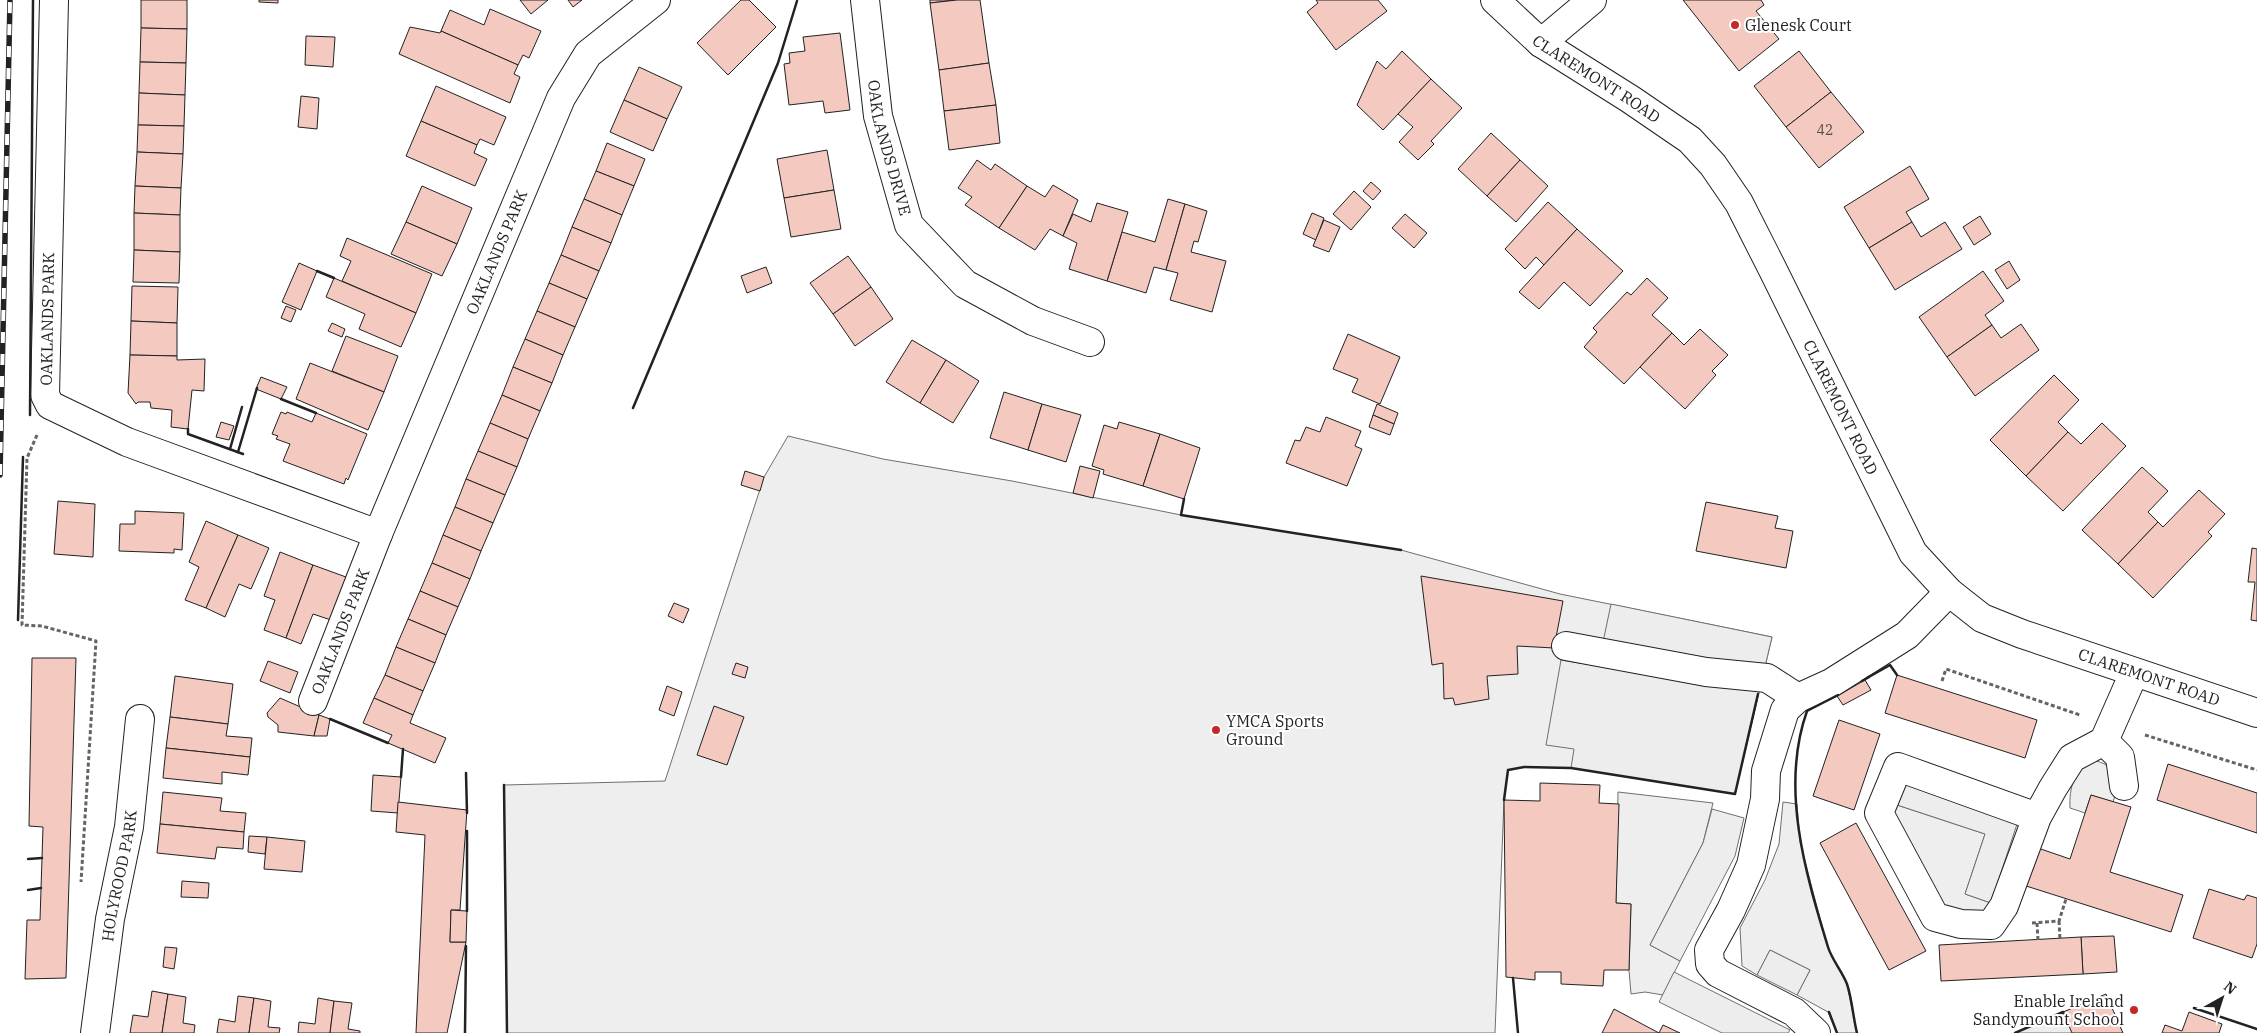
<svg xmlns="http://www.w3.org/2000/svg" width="2257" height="1033" viewBox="0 0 2257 1033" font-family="'IBM Plex Serif',serif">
<rect width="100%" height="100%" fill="#fff"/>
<!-- green -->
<g fill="#eee" stroke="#6f6f6f">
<polygon points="788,436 883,459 1012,481 1181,515 1401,550 1560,594 1772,637 1735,794 1571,768 1524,767 1508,770 1504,800 1495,1033 507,1033 504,785 665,781 764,477"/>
<path d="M2092,760C2117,765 2121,779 2113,802L2091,795L2085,813L2070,808C2069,787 2074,772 2092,760Z"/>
<polygon points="1618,792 1713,803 1703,843 1650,945 1680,961 1663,995 1645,992 1631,994 1629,970 1631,904 1616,903"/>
<polygon points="1783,802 1797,804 1800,842 1828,949 1847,984 1857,1033 1837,1033 1828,1012 1797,995 1810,970 1770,950 1757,975 1742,966 1740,928 1765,880 1779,844"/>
<polygon points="1891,803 1985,834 1965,894 1994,904 1985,912 1950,910 1940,903 1892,814"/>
</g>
<!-- parking -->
<g fill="#ededed" stroke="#6f6f6f">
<polygon points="1611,604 1772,637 1735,794 1571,768 1574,749 1546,745 1561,660 1598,666"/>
<polygon points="1899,778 2019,818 1991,903 1965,894 1985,834 1891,803"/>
<polygon points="1712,809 1744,818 1735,856 1680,961 1650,945 1703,843"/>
<polygon points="1770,950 1810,970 1797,995 1757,975"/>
<polygon points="1674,972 1790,1030 1788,1033 1722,1033 1659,1002"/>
<polygon points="2063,1012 2073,1033 2015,1033"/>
</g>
<!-- building -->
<g fill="#f3c9c0" stroke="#222">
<polygon points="141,0 187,0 187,29 141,28"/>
<polygon points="259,0 278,0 278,3 259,2"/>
<polygon points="520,0 548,0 531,14"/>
<polygon points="568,0 582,0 573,7"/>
<polygon points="741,0 749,0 776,27 728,75 697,43"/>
<polygon points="930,0 957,0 930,3"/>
<polygon points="957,0 980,0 989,63 939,70 930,3"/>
<polygon points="1316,0 1378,0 1387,11 1336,50 1307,12 1318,3"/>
<polygon points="1683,0 1761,0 1764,5 1756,11 1779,39 1739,71"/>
<polygon points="490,9 541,31 529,58 523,55 518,65 441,31 450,10 484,25"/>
<polygon points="410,27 440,33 441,31 518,65 514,74 520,77 510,103 399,54"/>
<polygon points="141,28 187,29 186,63 140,62"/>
<polygon points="840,33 850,110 825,113 823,101 789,105 784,64 790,63 789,53 805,51 803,37"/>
<polygon points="306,36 335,37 333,67 305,65"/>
<polygon points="1402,51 1431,79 1383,130 1357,105 1377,61 1386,69"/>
<polygon points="1799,51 1831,92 1786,127 1754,86"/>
<polygon points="140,62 186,63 185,95 139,93"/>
<polygon points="989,63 996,105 944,111 939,70"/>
<polygon points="639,67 682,87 667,119 624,100"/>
<polygon points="1431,79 1462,108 1431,141 1434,144 1418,160 1399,142 1413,127 1398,114"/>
<polygon points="436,86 506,117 494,145 480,139 477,145 421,121"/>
<polygon points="1831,92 1864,132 1819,168 1786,127"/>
<polygon points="139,93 185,95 184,126 138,125"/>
<polygon points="301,96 319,98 317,129 298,127"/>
<polygon points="624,100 667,119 653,151 610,132"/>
<polygon points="996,105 1000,143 949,150 944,111"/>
<polygon points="421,121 477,145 474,153 487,159 475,186 406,156"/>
<polygon points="138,125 184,126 183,154 137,152"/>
<polygon points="1491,133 1520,160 1487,196 1458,169"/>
<polygon points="607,143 645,159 634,186 596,171"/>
<polygon points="827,150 834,190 784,198 777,159"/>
<polygon points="137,152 183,154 181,188 135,186"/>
<polygon points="977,160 991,170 995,164 1027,186 999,228 965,205 972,197 958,188"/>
<polygon points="1520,160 1548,186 1516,222 1487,196"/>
<polygon points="1910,166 1929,199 1906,212 1912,222 1869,248 1844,207"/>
<polygon points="596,171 634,186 622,215 584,199"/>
<polygon points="1371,182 1381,191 1373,200 1363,191"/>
<polygon points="1053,185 1078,200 1063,236 1050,229 1035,250 999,228 1027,186 1045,197"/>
<polygon points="135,186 181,188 180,215 134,213"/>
<polygon points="422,186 472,208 457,244 406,222"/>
<polygon points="834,190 841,229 791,237 784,198"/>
<polygon points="1354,191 1371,207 1351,230 1333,214"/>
<polygon points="584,199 622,215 611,243 572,227"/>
<polygon points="1168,199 1185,204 1166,270 1154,267 1146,293 1107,281 1122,232 1155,242"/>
<polygon points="1548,202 1577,229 1544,265 1536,257 1525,269 1505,249"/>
<polygon points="1097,203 1128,212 1107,281 1069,269 1077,243 1063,236 1073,214 1091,222"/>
<polygon points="1185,204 1207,211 1198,242 1194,241 1191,252 1226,261 1212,312 1170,300 1178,273 1166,270"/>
<polygon points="134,213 180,215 180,252 134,250"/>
<polygon points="1312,213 1324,218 1316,240 1303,234"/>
<polygon points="1405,214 1427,233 1414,248 1392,228"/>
<polygon points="1980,216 1991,234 1974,245 1963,227"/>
<polygon points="1324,220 1340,227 1329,252 1313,246"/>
<polygon points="406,222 457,244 442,276 391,254"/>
<polygon points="1912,222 1921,237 1945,222 1962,249 1895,290 1869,248"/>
<polygon points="572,227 611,243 599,271 561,255"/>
<polygon points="1577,229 1623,271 1590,306 1564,282 1539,309 1519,292"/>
<polygon points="347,238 432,274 416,313 342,281 351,261 340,256"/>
<polygon points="134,250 180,252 179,283 133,282"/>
<polygon points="561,255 599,271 587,299 549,283"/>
<polygon points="848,256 871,287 833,314 810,283"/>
<polygon points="2009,261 2020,280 2007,289 1995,270"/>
<polygon points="299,263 317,271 301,310 282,302"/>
<polygon points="766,267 772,283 747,293 741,276"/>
<polygon points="1983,271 2004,301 1985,315 1992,325 1947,357 1919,317"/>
<polygon points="334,278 416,313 401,347 359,329 365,314 326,297"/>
<polygon points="1647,278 1668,298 1652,315 1672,333 1624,384 1584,347 1597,332 1593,328 1627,292 1631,295"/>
<polygon points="549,283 587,299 575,327 537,311"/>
<polygon points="132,286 178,287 177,323 131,321"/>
<polygon points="871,287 893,319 855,346 833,314"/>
<polygon points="286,306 296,310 291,322 281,318"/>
<polygon points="537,311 575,327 563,355 525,339"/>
<polygon points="131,321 177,323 177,356 130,355"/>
<polygon points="332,323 345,329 342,337 328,331"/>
<polygon points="2021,324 2039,350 1975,396 1947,357 1992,325 2001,338"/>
<polygon points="1700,329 1728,355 1712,371 1716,375 1685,409 1640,367 1672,333 1684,345"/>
<polygon points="1348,334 1400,357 1380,404 1352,392 1358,379 1333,369"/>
<polygon points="346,336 398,356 384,392 332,371"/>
<polygon points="525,339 563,355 552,383 513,367"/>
<polygon points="912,340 946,360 920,403 886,382"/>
<polygon points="130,355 177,356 177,360 205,359 204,391 192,390 188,429 171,427 172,410 151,408 150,402 138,402 136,404 128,393"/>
<polygon points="946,360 979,381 953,423 920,403"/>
<polygon points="310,363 384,392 368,430 296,399"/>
<polygon points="513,367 552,383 540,411 502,395"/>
<polygon points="2054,375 2079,400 2058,422 2068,432 2026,476 1990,440"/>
<polygon points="261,377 287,387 281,399 256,389"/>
<polygon points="1004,392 1042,404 1028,450 990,438"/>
<polygon points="502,395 540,411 528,439 490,423"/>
<polygon points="1042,404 1081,415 1066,462 1028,450"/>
<polygon points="1377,404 1398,413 1394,424 1373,415"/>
<polygon points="281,412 286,414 287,412 312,422 316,413 367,434 348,480 346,478 344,484 283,461 290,444 276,439 278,436 272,434"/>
<polygon points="1373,415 1394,424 1390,435 1369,427"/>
<polygon points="1326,417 1361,431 1355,446 1362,449 1347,486 1286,463 1295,440 1300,441 1306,427 1320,432"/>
<polygon points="221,422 234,426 229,440 216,437"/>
<polygon points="1119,422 1160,434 1143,486 1103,474 1104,470 1092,466 1104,425 1117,429"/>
<polygon points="490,423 528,439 517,467 478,451"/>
<polygon points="2102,423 2126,446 2063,511 2026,476 2068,432 2081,444"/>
<polygon points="1160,434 1200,448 1184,499 1143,486"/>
<polygon points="478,451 517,467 505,495 466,479"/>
<polygon points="1080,466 1100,471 1093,498 1073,493"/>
<polygon points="2142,467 2168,491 2148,512 2158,522 2118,564 2082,530"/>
<polygon points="745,471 764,477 760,491 741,485"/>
<polygon points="466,479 505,495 493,523 455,507"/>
<polygon points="2199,490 2225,514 2208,532 2212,536 2153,598 2118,564 2158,522 2163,527"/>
<polygon points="58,501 95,504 93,557 54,554"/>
<polygon points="1706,502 1778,516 1775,528 1793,531 1786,568 1696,551"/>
<polygon points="455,507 493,523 481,551 443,535"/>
<polygon points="135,511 184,513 182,550 174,549 174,553 119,551 120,524 135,524"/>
<polygon points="206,521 238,535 206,608 185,600 199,567 189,562"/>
<polygon points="238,535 269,548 251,589 239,584 225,617 206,608"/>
<polygon points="443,535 481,551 470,579 432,563"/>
<polygon points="2252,548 2257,549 2257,621 2251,620 2255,582 2248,582"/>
<polygon points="280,552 313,565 286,638 264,630 275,600 264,596"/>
<polygon points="432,563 470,579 458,607 420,591"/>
<polygon points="313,565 346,577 331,620 313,614 301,644 286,638"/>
<polygon points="1421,576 1563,601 1554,648 1517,646 1518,674 1487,676 1489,699 1455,705 1453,698 1444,699 1443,663 1432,665"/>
<polygon points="420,591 458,607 446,635 408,619"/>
<polygon points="674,603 689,609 683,623 668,616"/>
<polygon points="408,619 446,635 435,663 396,647"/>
<polygon points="396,647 435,663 423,691 385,675"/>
<polygon points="32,658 76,658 66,978 25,979 27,920 40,920 43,827 29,826"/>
<polygon points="268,661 298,672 290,693 260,681"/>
<polygon points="736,663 748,667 745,678 732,674"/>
<polygon points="385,675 423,691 413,715 374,698"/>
<polygon points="1897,675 2037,720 2025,758 1885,713"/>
<polygon points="175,676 233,684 228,724 170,717"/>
<polygon points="1865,680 1871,690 1843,705 1837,696"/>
<polygon points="667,686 682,692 674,716 659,710"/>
<polygon points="280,698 319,715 314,736 278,732 278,725 268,717 267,713"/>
<polygon points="374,698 413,715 410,723 446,738 435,763 388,743 392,735 363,723"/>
<polygon points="714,706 744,717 727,765 697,755"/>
<polygon points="319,715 330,719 327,736 314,736"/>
<polygon points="170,717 228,724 226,736 252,738 250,757 166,748"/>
<polygon points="1839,720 1880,734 1854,810 1813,796"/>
<polygon points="166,748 250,757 248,775 222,772 222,784 163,778"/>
<polygon points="2168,764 2257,793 2257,833 2157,800"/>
<polygon points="373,775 401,777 398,813 371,811"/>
<polygon points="1540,783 1600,785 1599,803 1619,804 1616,903 1631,904 1629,970 1604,970 1603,986 1561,984 1561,972 1535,972 1535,980 1506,977 1504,800 1540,801"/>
<polygon points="163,792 222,798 220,811 246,813 244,832 160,824"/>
<polygon points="2091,795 2131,807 2110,872 2183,895 2171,932 2023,885 2035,847 2070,859"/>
<polygon points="398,802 467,810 460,910 451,910 450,942 466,942 447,1033 416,1033 425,835 396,832"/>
<polygon points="1856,823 1926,951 1889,970 1820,843"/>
<polygon points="160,824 244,832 243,849 217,847 215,859 157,853"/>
<polygon points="249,836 267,837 265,854 248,852"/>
<polygon points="267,837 305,841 302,872 264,869"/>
<polygon points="182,881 209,883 208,898 181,897"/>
<polygon points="2209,889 2244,900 2247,895 2257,898 2257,944 2252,958 2193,938"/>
<polygon points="451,910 467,911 466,942 450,942"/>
<polygon points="2114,936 2117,972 2083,974 2081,937"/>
<polygon points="2081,937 2083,974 1941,981 1939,945"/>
<polygon points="165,947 177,948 174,969 163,967"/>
<polygon points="152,991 168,994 162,1033 130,1033 133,1015 148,1017"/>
<polygon points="168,994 186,997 183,1023 195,1025 194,1033 162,1033"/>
<polygon points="2106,994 2123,1033 2072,1033 2063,1012"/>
<polygon points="238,996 254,998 249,1033 217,1033 219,1019 235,1022"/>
<polygon points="254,998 271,1001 268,1027 280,1028 279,1033 249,1033"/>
<polygon points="318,998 334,1001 330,1033 298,1033 299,1022 315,1024"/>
<polygon points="334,1001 352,1003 348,1029 360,1031 360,1033 330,1033"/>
<polygon points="1614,1009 1659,1033 1663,1025 1680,1033 1602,1033"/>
<polygon points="2189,1012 2222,1024 2219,1033 2162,1033 2165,1025 2182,1031"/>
</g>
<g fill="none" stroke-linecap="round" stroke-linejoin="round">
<defs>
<g id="minor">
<polyline points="54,0 45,395 50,405 127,442 378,534"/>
<path id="s1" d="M865,0L878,116L909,225L965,284L1033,321L1090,342"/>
<path id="s2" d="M1495,0L1541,43L1630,99L1690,140L1713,165L1739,203L1773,270L1913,553L1949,592L1982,618L2022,634L2257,713"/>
<polyline points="1541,43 1592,0"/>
<polyline points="1566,646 1706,672 1767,678 1798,698"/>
<path id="s3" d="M313,701L378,534L561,98L588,54L656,0"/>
<polyline points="2104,741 2120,757 2124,786"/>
<polyline points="2037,817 1898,767 1879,813 1935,917 1961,924 1991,925 2004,906 2037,817 2053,788 2072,758 2104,741 2134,673"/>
<path id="s4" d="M95,1033L110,919L129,827L140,719"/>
<polyline points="1816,1033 1794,1012 1718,973 1710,964 1709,950 1731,910 1751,865 1765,799 1766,771 1785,710 1798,698 1831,683 1907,635 1949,592"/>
</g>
</defs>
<!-- minor casing -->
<use href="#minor" stroke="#222" stroke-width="30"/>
<!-- path -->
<g stroke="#646464" stroke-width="3" stroke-dasharray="4 2.5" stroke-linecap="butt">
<polyline points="37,435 27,458 22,625 42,626 96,641 81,882"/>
<polyline points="1942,681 1946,669 2080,715"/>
<polyline points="2145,735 2257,770"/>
<polyline points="2059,921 2060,939"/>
<polyline points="2032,923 2059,921 2066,899"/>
<polyline points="2037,923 2038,940"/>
</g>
<!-- minor -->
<use href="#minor" stroke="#fff" stroke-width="28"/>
<defs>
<polyline id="rail" points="0,475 10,0"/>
</defs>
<!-- rail casing -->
<use href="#rail" stroke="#222" stroke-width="5.5"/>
<!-- rail -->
<use href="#rail" stroke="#fff" stroke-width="4" stroke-dasharray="11" stroke-linecap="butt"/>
<!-- wall -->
<g stroke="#222" stroke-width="2.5">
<polyline points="317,271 334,278"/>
<polyline points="281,399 316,413"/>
<polyline points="633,408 778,63 797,1"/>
<polyline points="30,415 33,0"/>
<polyline points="188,429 188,434 243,454"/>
<polyline points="230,449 242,407"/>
<polyline points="238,452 257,388"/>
<polyline points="1184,499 1181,515 1401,550"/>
<polyline points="18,620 23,457"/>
<polyline points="1867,678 1890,665 1897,675"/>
<polyline points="1862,681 1869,677"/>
<path d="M1838,695L1807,711C1780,787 1805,872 1828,947C1832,960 1842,971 1847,984C1852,999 1853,1017 1857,1033"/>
<polyline points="330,719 388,743"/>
<polyline points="466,773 467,813"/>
<polyline points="401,777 403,749"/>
<polyline points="504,785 507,1033"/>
<polyline points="1504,800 1508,770 1524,767 1571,768 1735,794 1758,694"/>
<polyline points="467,831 467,911"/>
<polyline points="28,859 42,858"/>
<polyline points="28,890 41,888"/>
<polyline points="1513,978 1518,1033"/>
<polyline points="2194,1008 2257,1029"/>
<polyline points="1829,1012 1837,1033"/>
<polyline points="465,1033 466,946"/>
<polyline points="2015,1033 2063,1012 2064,1014"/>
</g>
</g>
<!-- markers -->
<g fill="#c62828" stroke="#fff" stroke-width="2">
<circle cx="1735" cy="25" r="5"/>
<circle cx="1216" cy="730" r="5"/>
<circle cx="2134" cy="1010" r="5"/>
</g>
<g text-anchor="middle" stroke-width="4" stroke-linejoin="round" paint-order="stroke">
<!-- number labels -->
<g font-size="14" fill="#564c4a">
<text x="1825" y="135">42</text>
</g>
<!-- poi labels -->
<g font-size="16" fill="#222" stroke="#fff" text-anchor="start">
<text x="1745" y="31">Glenesk Court</text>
<text x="1226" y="727">YMCA Sports<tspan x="1226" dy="18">Ground</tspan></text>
<text x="2124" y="1007" text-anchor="end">Enable Ireland<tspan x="2124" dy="18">Sandymount School</tspan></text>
</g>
<!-- street labels -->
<g font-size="16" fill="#222" stroke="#fff">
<text dy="6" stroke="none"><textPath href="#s2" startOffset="129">CLAREMONT ROAD</textPath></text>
<text dy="6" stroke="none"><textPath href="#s1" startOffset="150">OAKLANDS DRIVE</textPath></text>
<text dy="6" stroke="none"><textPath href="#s3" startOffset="485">OAKLANDS PARK</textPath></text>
<text transform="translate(47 319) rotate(-89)" y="6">OAKLANDS PARK</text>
<text dy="6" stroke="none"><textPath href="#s2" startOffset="549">CLAREMONT ROAD</textPath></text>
<text dy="6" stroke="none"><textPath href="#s3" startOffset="75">OAKLANDS PARK</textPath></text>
<text dy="6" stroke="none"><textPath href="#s2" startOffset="984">CLAREMONT ROAD</textPath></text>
<text dy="6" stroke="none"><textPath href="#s4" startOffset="159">HOLYROOD PARK</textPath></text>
</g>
</g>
<!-- north arrow -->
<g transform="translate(2222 998) rotate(39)" stroke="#ffffff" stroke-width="4" paint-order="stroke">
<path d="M0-4L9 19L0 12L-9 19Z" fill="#222222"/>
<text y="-8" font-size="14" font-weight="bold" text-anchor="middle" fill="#222222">N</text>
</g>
</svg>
